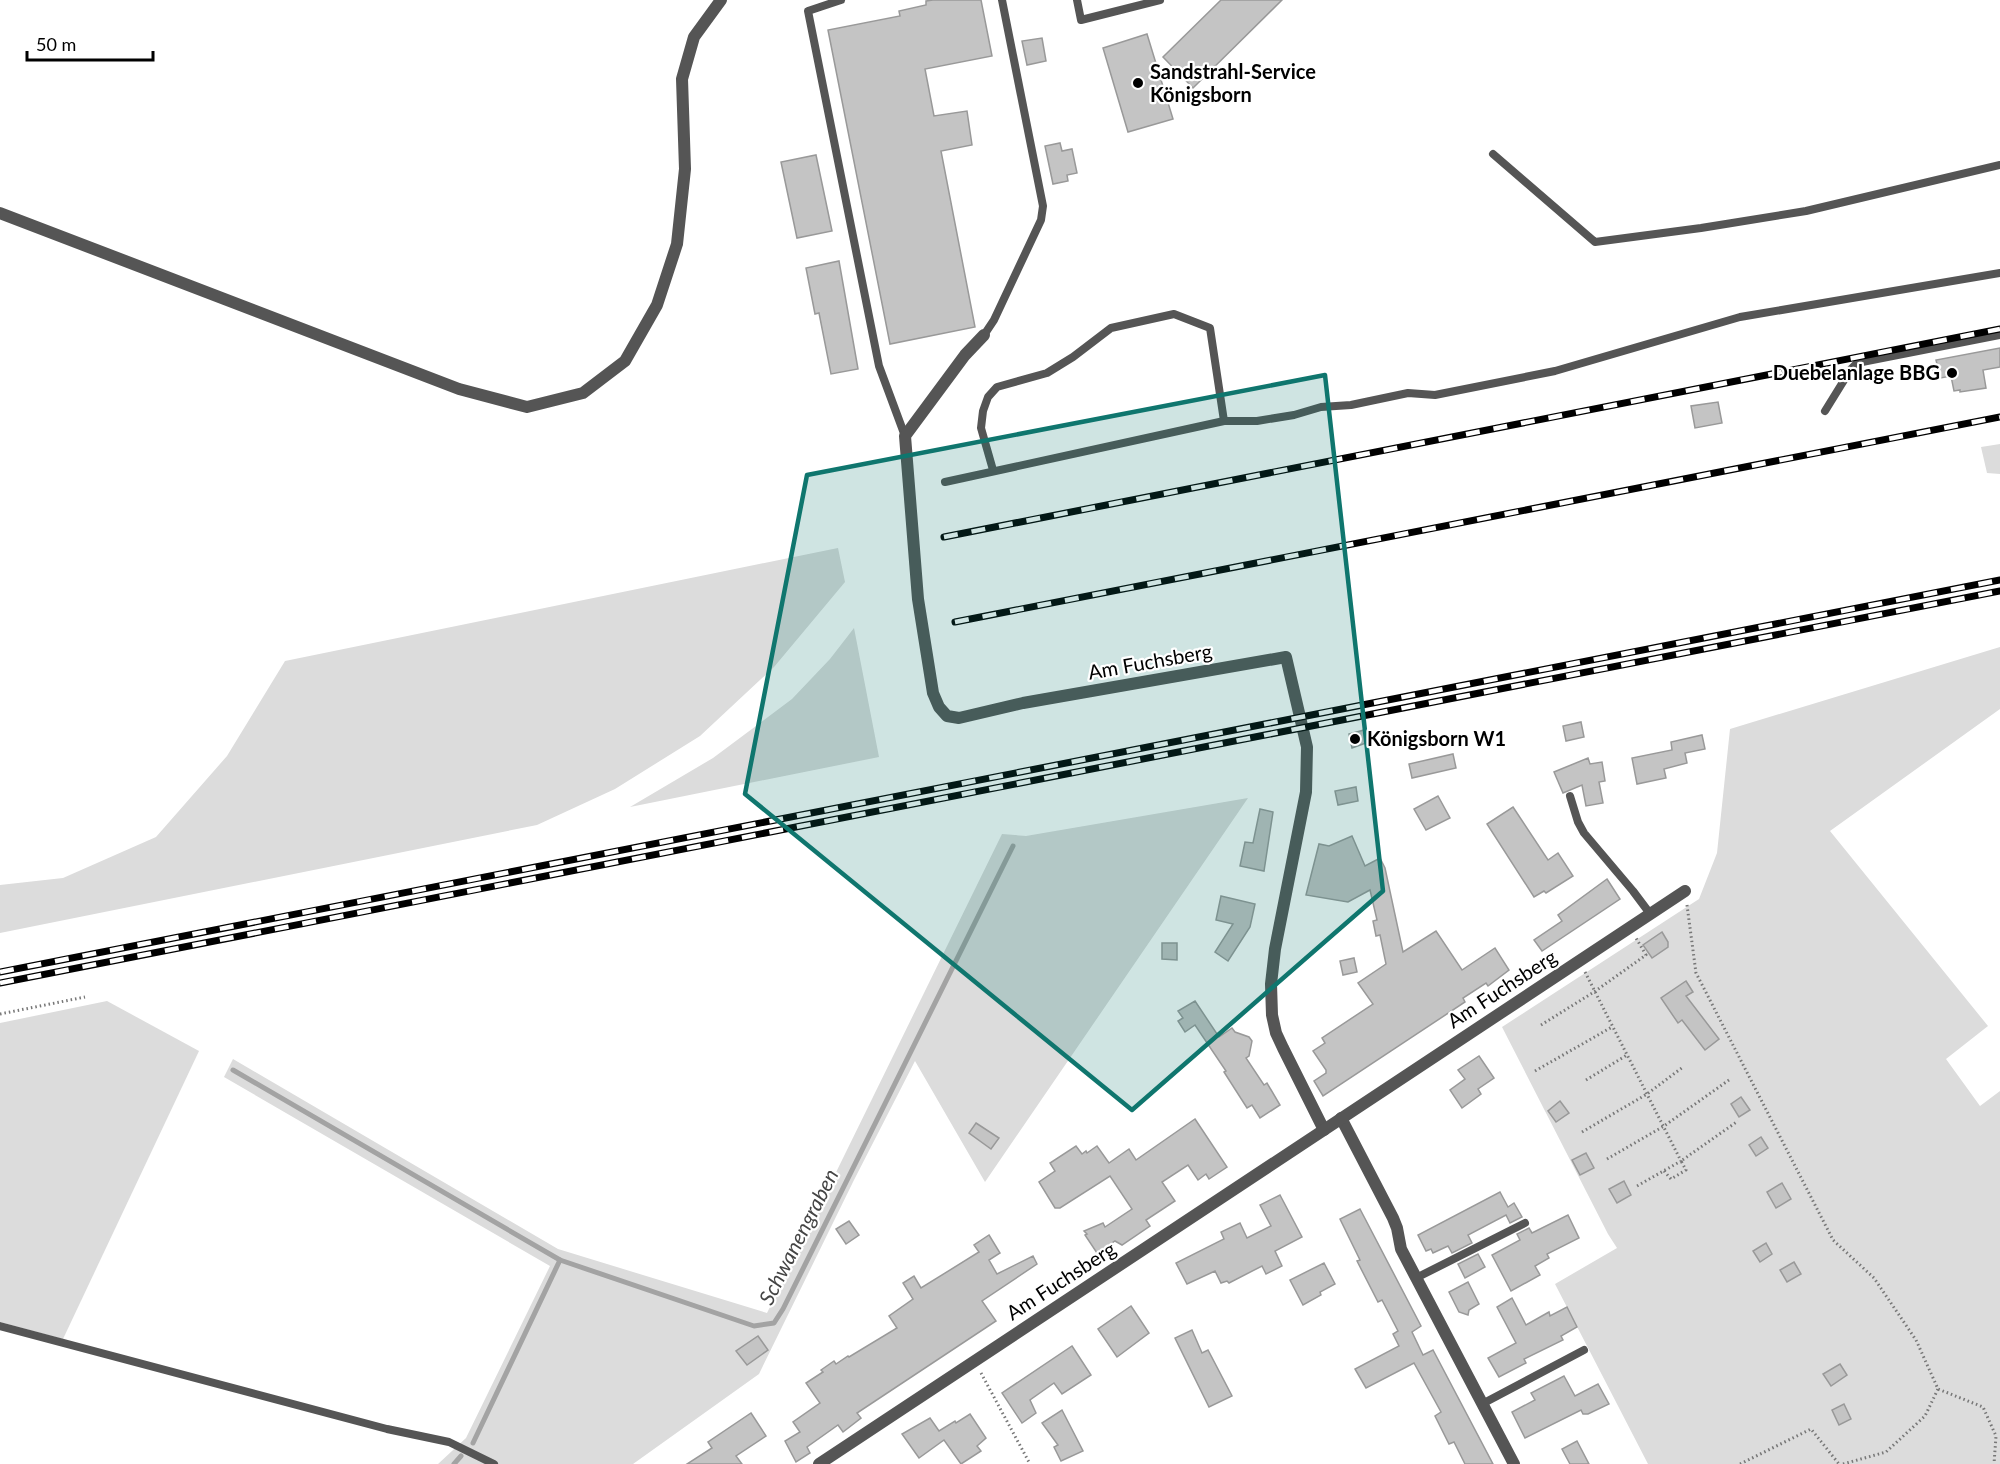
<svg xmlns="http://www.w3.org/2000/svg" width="2000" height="1464" viewBox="0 0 2000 1464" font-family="Lato,sans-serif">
<rect width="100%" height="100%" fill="#fff"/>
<!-- green -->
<g fill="#dcdcdc">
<polygon points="2000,444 2000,474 1987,473 1981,447"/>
<polygon points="838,548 845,582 774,667 700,736 615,789 537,825 0,933 0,885 63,878 156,837 227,756 285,661"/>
<polygon points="854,628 879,757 630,807 713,758 792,699 830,659"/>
<polygon points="2000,647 2000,709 1830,831 1988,1026 1946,1059 1980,1106 2000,1091 2000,1464 1648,1464 1555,1284 1617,1248 1608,1234 1502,1027 1699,899 1717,853 1730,729"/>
<polygon points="1248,798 985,1182 915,1061 854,1180 759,1374 633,1464 438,1464 466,1438 550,1266 224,1077 233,1059 558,1249 767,1313 1002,834 1026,836"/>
<polygon points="107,1001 199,1051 63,1339 0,1322 0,1023"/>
</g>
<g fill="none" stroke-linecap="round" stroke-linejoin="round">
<!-- stream -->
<g stroke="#a3a3a3" stroke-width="5">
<polyline points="233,1070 560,1260"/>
<polyline points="473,1443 560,1260 754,1326 774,1323 783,1309 1013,846"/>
<polyline points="454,1464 461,1456"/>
</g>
</g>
<!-- building -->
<g fill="#c4c4c4" stroke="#999" stroke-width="1.5">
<polygon points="933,0 981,0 992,56 925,69 934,116 967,111 972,145 941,151 975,327 890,344 828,30 900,16 899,11 926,5 926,1"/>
<polygon points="1221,0 1282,0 1193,88 1163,57"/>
<polygon points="1147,34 1173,119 1128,132 1103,48"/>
<polygon points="1042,38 1046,61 1027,65 1022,41"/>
<polygon points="1060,143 1062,151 1072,149 1077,173 1067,175 1068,181 1053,184 1045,146"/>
<polygon points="816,155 832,231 797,238 781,162"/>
<polygon points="839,261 858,369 831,374 819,313 815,314 806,268"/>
<polygon points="2000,348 2000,367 1983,370 1986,388 1960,392 1960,390 1954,391 1951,376 1935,379 1932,365 1937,364 1936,360"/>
<polygon points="1718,402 1722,423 1695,428 1691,406"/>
<polygon points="1581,722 1584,737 1566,741 1563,726"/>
<polygon points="1364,730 1366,743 1352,748 1349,734"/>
<polygon points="1702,735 1705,749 1685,753 1687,763 1664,769 1666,778 1637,784 1632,758 1672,750 1671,742"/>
<polygon points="1453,754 1456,768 1412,778 1409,764"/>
<polygon points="1588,758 1590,764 1602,762 1605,781 1599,782 1603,803 1586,806 1582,785 1563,793 1554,772"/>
<polygon points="1356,787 1358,801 1338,805 1335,791"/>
<polygon points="1438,796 1450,818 1426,830 1414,809"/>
<polygon points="1513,807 1548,860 1558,853 1573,876 1546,893 1544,891 1534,897 1487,824"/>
<polygon points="1260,809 1273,812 1264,871 1240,866 1245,842 1253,843"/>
<polygon points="1352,836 1365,866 1380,858 1385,868 1403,952 1436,931 1462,970 1495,948 1509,970 1488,986 1486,983 1463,998 1465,1002 1323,1096 1314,1081 1326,1073 1326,1070 1313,1051 1325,1043 1322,1038 1373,1004 1358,983 1386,964 1380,935 1376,936 1373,921 1377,920 1370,890 1348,902 1306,895 1319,844 1329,846"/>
<polygon points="1607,879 1620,899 1542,951 1534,940 1562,921 1558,915"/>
<polygon points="1221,896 1255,904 1250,927 1228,961 1215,952 1233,924 1216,920"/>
<polygon points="1662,932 1668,942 1668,947 1652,958 1643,945"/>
<polygon points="1162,943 1177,943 1177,960 1162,959"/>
<polygon points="1354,958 1357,972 1343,975 1340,961"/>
<polygon points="1686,981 1693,992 1686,996 1719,1039 1705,1050 1682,1020 1678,1023 1661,998"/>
<polygon points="1195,1001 1219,1037 1232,1028 1235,1032 1249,1037 1252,1041 1249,1056 1246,1058 1264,1085 1267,1083 1280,1105 1260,1118 1252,1105 1247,1108 1224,1072 1226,1071 1195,1025 1185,1032 1178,1021 1183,1018 1178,1011"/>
<polygon points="1479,1056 1494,1078 1478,1089 1481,1094 1462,1108 1450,1090 1465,1079 1458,1070"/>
<polygon points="1741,1097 1750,1110 1739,1117 1731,1104"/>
<polygon points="1560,1101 1569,1113 1556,1122 1548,1111"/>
<polygon points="1195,1119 1227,1167 1209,1179 1206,1174 1198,1180 1188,1165 1162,1182 1175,1201 1146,1220 1150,1226 1122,1245 1115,1241 1097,1253 1085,1235 1087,1234 1084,1231 1103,1223 1105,1227 1132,1209 1110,1176 1060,1208 1055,1208 1039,1182 1055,1171 1050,1163 1076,1146 1082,1154 1086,1151 1087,1153 1097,1146 1109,1163 1129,1149 1136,1160"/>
<polygon points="976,1123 999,1138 991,1149 969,1133"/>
<polygon points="1761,1137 1768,1148 1756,1156 1749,1145"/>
<polygon points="1586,1153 1594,1168 1580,1175 1572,1160"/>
<polygon points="1624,1181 1631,1195 1617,1203 1609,1189"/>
<polygon points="1782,1183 1791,1199 1776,1208 1767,1192"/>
<polygon points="1500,1192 1508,1207 1514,1203 1522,1217 1510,1223 1506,1215 1468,1235 1472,1243 1452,1253 1448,1246 1433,1253 1431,1249 1426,1251 1418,1235"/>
<polygon points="1280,1195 1302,1237 1275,1251 1282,1266 1266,1274 1262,1266 1229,1283 1227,1281 1221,1283 1215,1271 1187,1284 1176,1263 1224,1239 1221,1232 1240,1223 1247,1238 1271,1226 1260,1205"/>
<polygon points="1360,1209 1421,1326 1412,1332 1423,1355 1433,1350 1493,1464 1465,1464 1454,1442 1449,1444 1435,1416 1441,1412 1414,1363 1366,1388 1355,1369 1399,1346 1393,1334 1398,1331 1382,1300 1378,1302 1357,1261 1360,1260 1340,1219"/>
<polygon points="1568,1215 1579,1238 1547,1254 1549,1258 1535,1266 1540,1275 1511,1291 1492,1255 1520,1240 1517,1234 1529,1228 1532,1233"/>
<polygon points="849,1221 859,1235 846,1244 836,1229"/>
<polygon points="989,1235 1000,1253 989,1260 997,1274 1033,1256 1037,1264 982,1301 996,1321 857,1413 861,1418 843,1432 838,1425 807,1447 810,1453 796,1462 785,1441 800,1432 793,1422 820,1403 806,1383 823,1372 821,1370 834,1361 836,1364 848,1356 849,1357 897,1328 889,1316 913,1299 903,1283 914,1276 921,1288 979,1252 974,1245"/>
<polygon points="1766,1243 1772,1254 1760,1262 1753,1251"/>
<polygon points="1478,1254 1485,1267 1465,1278 1458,1264"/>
<polygon points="1794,1262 1801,1274 1787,1282 1780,1270"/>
<polygon points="1324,1263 1335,1284 1320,1292 1321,1295 1303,1305 1290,1280"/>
<polygon points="1468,1282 1479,1304 1469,1310 1468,1315 1459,1312 1449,1292"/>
<polygon points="1512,1298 1526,1325 1549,1312 1550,1316 1567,1307 1577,1327 1561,1336 1563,1340 1524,1359 1526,1363 1499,1377 1488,1358 1516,1343 1497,1307"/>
<polygon points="1131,1306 1149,1333 1117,1357 1098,1329"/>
<polygon points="1192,1330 1202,1353 1208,1350 1232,1396 1209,1407 1175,1338"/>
<polygon points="758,1336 768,1350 747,1365 736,1351"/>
<polygon points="1072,1346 1091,1375 1062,1394 1054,1383 1030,1400 1036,1413 1022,1423 1002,1393"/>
<polygon points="1840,1364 1847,1375 1831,1386 1823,1374"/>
<polygon points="1564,1376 1575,1396 1598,1384 1609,1404 1588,1414 1583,1414 1581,1410 1525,1438 1512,1412 1535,1400 1531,1393"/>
<polygon points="1844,1404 1851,1419 1839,1425 1832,1410"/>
<polygon points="1062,1410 1083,1451 1061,1461 1054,1447 1058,1445 1042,1423"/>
<polygon points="751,1413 766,1436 736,1456 742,1464 687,1464 712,1448 708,1442"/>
<polygon points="970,1414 986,1438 977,1446 981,1451 961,1464 944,1440 919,1458 902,1434 930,1418 939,1431 955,1421 956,1423"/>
<polygon points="1577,1441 1589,1464 1570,1464 1562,1449"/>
</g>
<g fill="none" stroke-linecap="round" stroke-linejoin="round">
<!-- path -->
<g stroke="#777" stroke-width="3" stroke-dasharray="1.5 3" stroke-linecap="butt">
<polyline points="1687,905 1696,973 1833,1240 1874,1278 1916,1340 1938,1389 1983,1407 1996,1436 1994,1464"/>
<polyline points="1585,972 1681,1161 1637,1186"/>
<polyline points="0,1014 85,997"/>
<polyline points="1541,1025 1594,992 1646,955 1636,938"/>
<polyline points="1535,1071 1612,1027"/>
<polyline points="1586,1080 1627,1055"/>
<polyline points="1582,1132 1647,1094 1683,1067"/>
<polyline points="1607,1159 1664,1126 1729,1080"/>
<polyline points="1664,1171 1671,1179 1686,1170 1681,1161 1738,1121"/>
<polyline points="981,1373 1030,1464"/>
<polyline points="1740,1464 1811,1429 1839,1464"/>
<polyline points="1843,1464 1886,1452 1925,1416 1938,1389"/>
</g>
<!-- lane -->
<g stroke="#555" stroke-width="8">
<polyline points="841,0 808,11 879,366 905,436"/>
<polyline points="1077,0 1081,20 1160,0"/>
<polyline points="1493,154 1595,242 1701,228 1806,211 2000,165"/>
<polyline points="984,335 994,320 1041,220 1043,206 1002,0"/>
<polyline points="1825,411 1851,369 1857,363 2000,335"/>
<polyline points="993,470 981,428 983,411 988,397 997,387 1047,373 1073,357 1111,328 1174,314 1210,328 1224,421"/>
<polyline points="945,482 1224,421 1257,421 1294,415 1321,407 1351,405 1408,393 1435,395 1555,371 1740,317 2000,273"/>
<polyline points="1570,796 1578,822 1584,833 1633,891 1651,915"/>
<polyline points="1416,1278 1525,1223"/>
<polyline points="0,1326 387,1429 449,1442 494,1464"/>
<polyline points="1482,1404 1584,1350"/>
</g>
<!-- street -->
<g stroke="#555" stroke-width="12">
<polyline points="0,213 459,389 527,407 583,393 625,361 657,305 677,244 685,169 682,79 694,37 721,0"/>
<polyline points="984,335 965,355 905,436 918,599 933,693 939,707 947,716 959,718 1023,703 1286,657 1307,747 1306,792 1275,949 1271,984 1272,1015 1276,1033 1283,1048 1324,1130"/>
<polyline points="1341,1118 1393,1218 1397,1228 1401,1249 1514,1464"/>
<polyline points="819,1464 1685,891"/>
</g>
<defs>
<g id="rail">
<polyline points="944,537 2000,329"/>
<polyline points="955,622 2000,417"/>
<polyline points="0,972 2000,580"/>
<polyline points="0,983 2000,591"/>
</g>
</defs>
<!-- rail casing -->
<use href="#rail" stroke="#000" stroke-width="7"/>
<!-- rail -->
<use href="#rail" stroke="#fff" stroke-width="4.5" stroke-dasharray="14" stroke-linecap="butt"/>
</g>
<!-- marked area -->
<path fill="#0f766e" fill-opacity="0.2" stroke="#0f766e" stroke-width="4.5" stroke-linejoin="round" d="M1325,375L1383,891L1132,1110L745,794L807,475Z"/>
<!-- markers -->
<g fill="#000" stroke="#fff" stroke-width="2">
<circle cx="1138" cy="83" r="6"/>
<circle cx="1952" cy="373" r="6"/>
<circle cx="1355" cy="739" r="6"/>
</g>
<g text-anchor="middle" stroke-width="4.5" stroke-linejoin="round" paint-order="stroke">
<!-- poi labels -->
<g font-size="20" font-weight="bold" fill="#000" stroke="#fff" text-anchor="start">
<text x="1150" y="79">Sandstrahl-Service<tspan x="1150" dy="23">Königsborn</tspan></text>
<text x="1940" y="380" text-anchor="end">Duebelanlage BBG</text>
<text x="1367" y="746">Königsborn W1</text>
</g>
<!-- street labels -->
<g font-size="20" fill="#000" stroke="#fff">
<text transform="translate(1150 662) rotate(-10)" y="7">Am Fuchsberg</text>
<text transform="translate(1502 989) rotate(-33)" y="7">Am Fuchsberg</text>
<text transform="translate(1061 1281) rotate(-33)" y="7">Am Fuchsberg</text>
</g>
<!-- water labels -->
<g font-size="21" font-style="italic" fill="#444" stroke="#fff">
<text transform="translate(799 1237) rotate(-63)" y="7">Schwanengraben</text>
</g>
</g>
<!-- scale -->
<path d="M27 51v9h126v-9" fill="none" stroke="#000000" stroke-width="3"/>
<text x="36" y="51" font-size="18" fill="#000000" stroke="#ffffff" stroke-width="4.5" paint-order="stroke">50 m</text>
</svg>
